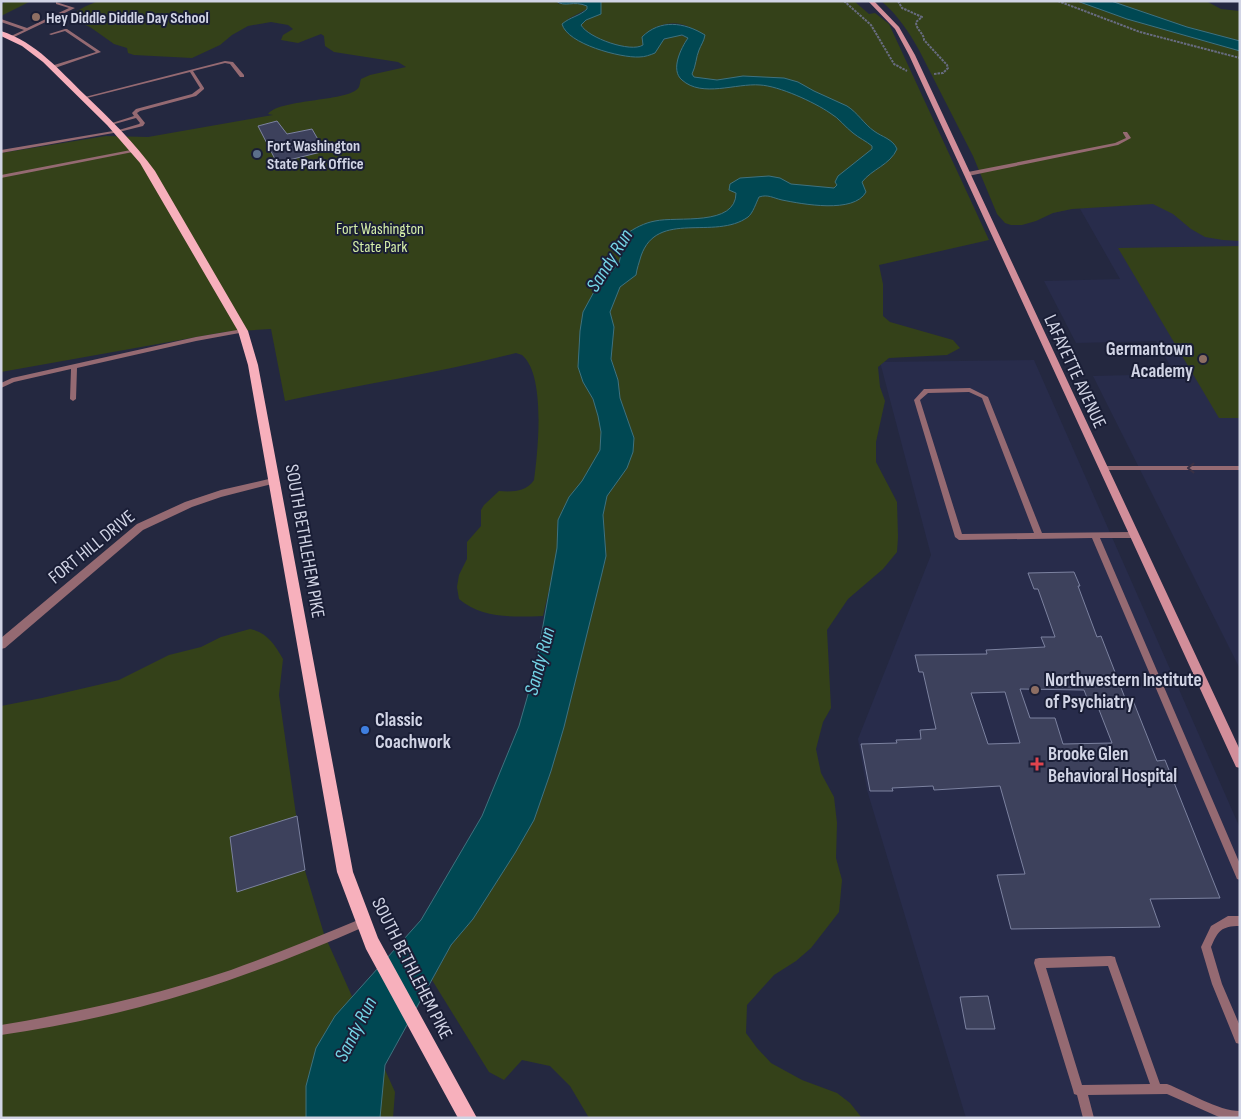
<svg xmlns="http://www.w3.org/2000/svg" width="1241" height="1119" viewBox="0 0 1241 1119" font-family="'Sofia Sans Condensed',sans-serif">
<rect width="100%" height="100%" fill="#242840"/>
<!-- built -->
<g fill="#282c4b">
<polygon points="1240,99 1240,669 1093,376 1175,374 1156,341 1076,343 1044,281 1120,279 1079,207 1015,222"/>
<polygon points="1034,360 1240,828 1240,1118 966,1118 867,790 858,739 931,555 880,362"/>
</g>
<!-- green -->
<g fill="#344119">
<polygon points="6,1 31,1 1,16 1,5"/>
<path d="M98,1H556L559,4C569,4 576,2 587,6V9L568,19L567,33C584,42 601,54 621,54C628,54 653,46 659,43C669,37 676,32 688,38L684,44L703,41C699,37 694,30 689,27C673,19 654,25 642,37L643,45C631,53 588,38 581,25L601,7V1H854L869,14L875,13L889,24L989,240L879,265L883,284V316L890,322L953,340L960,348L947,355L889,358L878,367L880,387L885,401L876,442V462L897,502L898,537L897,552L883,569L848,599L827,630L831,708L823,722L816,749L821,773L834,797L837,823L836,858L842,880L839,912L811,948L796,961L774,975L747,1005L746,1033L757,1048L771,1063L802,1080L837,1093L850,1103L862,1118H589L570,1086L550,1066L522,1060L504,1080L489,1072L432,980L451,945L473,919L534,820L551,771L564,727L602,573L606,556L603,515L607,496L616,482L634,438L620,398L618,380L611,359L614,326L579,354C578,378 585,380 593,400C600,415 603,433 600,449C595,471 568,495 559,518C556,527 558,539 557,548C554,571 548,594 543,616C515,617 482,619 459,599L457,587L459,575L467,559V542L481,526V510L484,505L499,491C512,492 526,492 534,480C538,451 546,375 522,355L516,353C439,373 362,384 285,401L271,329L225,332L1,372V153L106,136L148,137L273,115L268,114C281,98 351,102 359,87C360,84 360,82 361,79L370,75L406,67L398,62L334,52L325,46L324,36L321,34L298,43L281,40L283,35L293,29L288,25L271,22L248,26L232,35L220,45L192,58L134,55L128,53L127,48L114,44L90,27L71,19C74,10 89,5 98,1Z"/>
<path d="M881,1H1077L1127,19L1240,51V241L1223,240L1205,237L1191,229L1173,214L1153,204L1072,209L1053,213L1036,221L1022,225H1011L1005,223L997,214L973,156L919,50C909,32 897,14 881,1Z"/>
<polygon points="1111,1 1206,1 1221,9 1240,11 1240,41 1187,27"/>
<polygon points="1240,246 1240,418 1219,418 1118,248"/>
<path d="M250,629C267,632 275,645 283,659L279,695L303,864L324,934L395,1092L393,1118H1V706L42,698L119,680L169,655L201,647L221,637Z"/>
</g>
<!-- water -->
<g fill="#004853" stroke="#3f727f">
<path d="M556,1H601V14L586,20L581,25C588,38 631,53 643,45L642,37C660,19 684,22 705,35C704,41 701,45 699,50C696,57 696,66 692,74L694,77L717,80L743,76L784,78L798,82L814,91L847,106C858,113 864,124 874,131C882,137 893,139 897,149C890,165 872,169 862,182L866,192C854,214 802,204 782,200C773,198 768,194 759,197C756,203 753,213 748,217C715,241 657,209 641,256C639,263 637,268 636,275L620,287L610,312L614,327L611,359L618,380L620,398L634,438L633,452L627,468L607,496L603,515L606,556L602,573L564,727L551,771L534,820L515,853L473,919L451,945L385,1065L380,1118H306V1086L316,1048L335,1016L421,920L482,816L519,726L535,670L557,548L558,520L569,497L582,481L600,450L601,432L598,416L593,399L583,382L578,367L580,331L583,312L596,288L619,263L626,234C635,228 644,223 655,221C677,216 736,227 736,193L729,190L730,184L740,178L769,176L780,178L791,184L834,188L837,185L835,182L838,176L872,149V146C866,141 859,138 853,133C845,127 839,118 830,113C814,102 779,86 760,85C736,83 702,98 682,80C670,70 681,48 688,38L682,35L664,39L655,53C650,55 645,57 639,57C621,58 567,44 562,24C570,17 580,16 587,9V6C573,0 565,8 556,1Z"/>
<polygon points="1077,1 1111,1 1187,27 1240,41 1240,51 1127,19"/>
</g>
<!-- building -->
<g fill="#3d415c" stroke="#7c82a0" fill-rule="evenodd">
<polygon points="277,121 287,134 312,129 320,143 316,144 321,152 277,163 258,126"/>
<path d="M1074,572L1080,586H1078L1097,637L1101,636L1125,698H1132L1157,761L1165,760L1220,898L1150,899L1160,927L1011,929L997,875L1025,874L1000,786L934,790L933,786L892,788L893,791H870L861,744L897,743L896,740L921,739L920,730L936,729L923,672H919L915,655L987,654L986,650L1045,647L1041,637H1055L1038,589H1034L1028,573ZM1020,689L1084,690L1089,703L1096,702L1112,743L1063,744L1055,718H1030ZM1005,692L1020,743L988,744L971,693Z"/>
<polygon points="297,816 305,870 237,892 230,837"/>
<polygon points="988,996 995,1029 966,1029 960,997"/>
</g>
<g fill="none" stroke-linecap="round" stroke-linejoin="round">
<!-- path -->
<g stroke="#686c81" stroke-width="2" stroke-dasharray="2.5 1" stroke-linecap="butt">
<polyline points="844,1 871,25 894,64 907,71"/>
<path d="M898,1L902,8L922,17L916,22C916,30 924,33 924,40L947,65L948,68L943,73L933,74"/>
<polyline points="1058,1 1140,32 1240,58"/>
</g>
<!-- lane -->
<g fill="#956a72" fill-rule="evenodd">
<polygon points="56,2 75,8 12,38 10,37 11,36 24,30 1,22 1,19 27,28 69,8 56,4"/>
<polygon points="65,29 67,29 101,52 55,68 51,68 51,66 96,52 65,31 51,35 49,34"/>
<polygon points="225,61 233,62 244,75 244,77 240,77 230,64 225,63 193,71 204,88 204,89 196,96 140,111 137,113 145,123 143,126 119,132 1,153 1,150 119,130 139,124 140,123 136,118 111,125 109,124 134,116 132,113 136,109 192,94 200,88 190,72 83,99 81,98"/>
<polygon points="1123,132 1127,132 1131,138 1118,145 968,176 965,174 968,172 1115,143 1126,138 1123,133"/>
<polygon points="136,149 138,150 138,151 1,178 1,175"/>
<polygon points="243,329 245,330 245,332 196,341 77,368 76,399 73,401 70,399 71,369 14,382 1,388 1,383 12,378 196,337"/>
<path d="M970,388L988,397L1042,533L1133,532L1137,535L1133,538H1100L1240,864V880L1237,879L1092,538L959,540L955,537L914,400L924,389H926ZM969,392L982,398L1034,533L962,534L920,400L928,393Z"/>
<polygon points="1101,466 1240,466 1240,470 1101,470 1100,468"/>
<path d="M1228,916H1240V926C1221,926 1218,931 1211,947L1222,984L1240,1026V1044L1236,1043L1212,984L1201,947L1211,926Z"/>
<path d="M363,918L366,920L368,923L366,926C293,958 218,987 140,1007C94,1019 48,1028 1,1035V1025C79,1012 156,995 231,970C276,954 319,936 363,918Z"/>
<path d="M1111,956L1115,957L1116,961L1160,1084H1167C1188,1092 1218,1111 1240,1111V1118L1219,1117L1167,1094L1088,1095L1094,1118H1083L1077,1095L1074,1094L1073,1090L1034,963L1035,959L1039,958ZM1108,966L1150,1084L1082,1085L1046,968Z"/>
</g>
<!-- street -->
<polygon fill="#956a72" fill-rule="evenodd" points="273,478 276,479 278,481 276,483 221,497 192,507 143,530 5,648 1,649 1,638 137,524 185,502 221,490"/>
<!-- secondary -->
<polygon fill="#d28e9a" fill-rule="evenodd" points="868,1 874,1 899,27 915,55 1240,750 1240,768 1236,767 909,55 895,29"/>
<!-- primary -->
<path fill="#f7b0bc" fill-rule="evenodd" d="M1,31C36,42 60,71 85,95C110,119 135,143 155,171L248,331L258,365L353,872L378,938L477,1118H458L366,949L337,872L248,365L238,331L140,163L107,125L43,62L22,46L1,36Z"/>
</g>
<!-- one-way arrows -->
<defs><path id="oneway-chevron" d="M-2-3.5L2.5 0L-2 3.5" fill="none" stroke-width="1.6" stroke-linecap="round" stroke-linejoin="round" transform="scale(1.25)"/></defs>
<use stroke="#393145" href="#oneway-chevron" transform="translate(1191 468) rotate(180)"/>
<!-- markers -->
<g fill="#8d6e63" stroke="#1a1e36" stroke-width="2">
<circle cx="36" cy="17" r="5"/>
<circle cx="1203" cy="359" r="5"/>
<circle cx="1035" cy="690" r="5"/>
</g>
<circle fill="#5c6f8a" stroke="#1a1e36" stroke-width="2" cx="257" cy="154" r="5"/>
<circle fill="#3f7fe0" stroke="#1a1e36" stroke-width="2" cx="365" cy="730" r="5"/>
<path fill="#e0444e" stroke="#1a1e36" stroke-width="2" d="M1034.5 756.5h5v5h5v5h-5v5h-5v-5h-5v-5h5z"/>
<g text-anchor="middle" stroke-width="4" stroke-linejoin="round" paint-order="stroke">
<!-- far-poi labels -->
<g font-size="16" font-weight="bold" fill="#d1d4e5" stroke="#1a1e36" text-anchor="start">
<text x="46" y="23">Hey Diddle Diddle Day School</text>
<text x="267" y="151">Fort Washington<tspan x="267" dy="18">State Park Office</tspan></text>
</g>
<!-- far-park labels -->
<g font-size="16" fill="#d4eda8" stroke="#1a1e36">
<text x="380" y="234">Fort Washington<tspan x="380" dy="18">State Park</tspan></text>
</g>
<!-- poi labels -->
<g font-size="19" font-weight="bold" fill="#d1d4e5" stroke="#1a1e36" text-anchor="start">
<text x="1193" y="355" text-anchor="end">Germantown<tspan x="1193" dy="22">Academy</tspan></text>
<text x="1045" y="686">Northwestern Institute<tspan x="1045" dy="22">of Psychiatry</tspan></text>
<text x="375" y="726">Classic<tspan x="375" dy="22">Coachwork</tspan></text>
<text x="1048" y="760">Brooke Glen<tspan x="1048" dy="22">Behavioral Hospital</tspan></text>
</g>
<!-- street labels -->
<g font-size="19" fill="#d1d4e5" stroke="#1a1e36">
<text transform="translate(1076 371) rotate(65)" y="7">LAFAYETTE AVENUE</text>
<text transform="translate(306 541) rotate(80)" y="7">SOUTH BETHLEHEM PIKE</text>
<text transform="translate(91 546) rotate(-39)" y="7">FORT HILL DRIVE</text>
<text transform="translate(413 968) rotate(63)" y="7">SOUTH BETHLEHEM PIKE</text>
</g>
<!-- water labels -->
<g font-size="20" font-style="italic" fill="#74d4e6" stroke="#1a1e36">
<text transform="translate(609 260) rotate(-58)" y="7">Sandy Run</text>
<text transform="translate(539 661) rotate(-75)" y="7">Sandy Run</text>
<text transform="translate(355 1029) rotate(-63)" y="7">Sandy Run</text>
</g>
</g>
<!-- border -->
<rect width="1241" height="1119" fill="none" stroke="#d1d4e5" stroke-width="5"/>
</svg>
